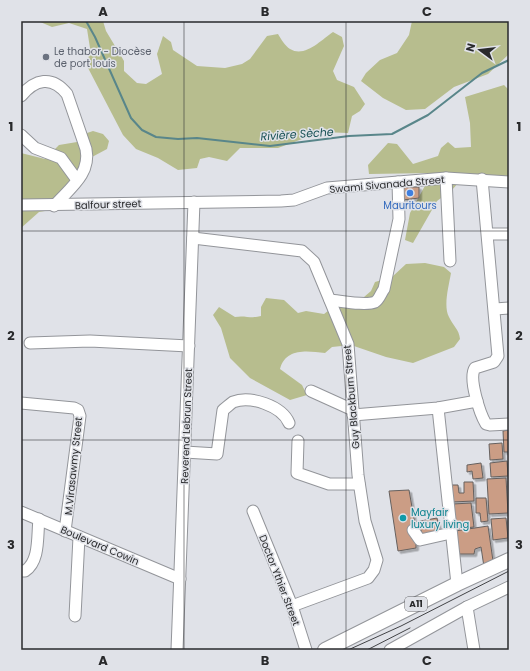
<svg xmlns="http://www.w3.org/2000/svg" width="530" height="671" viewBox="0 0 530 671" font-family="Poppins,sans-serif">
<defs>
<filter id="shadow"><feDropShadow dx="2.5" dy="2.5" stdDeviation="0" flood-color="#0004"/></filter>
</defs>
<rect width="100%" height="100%" fill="#e0e2e8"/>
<!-- green -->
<g fill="#b7bd8e">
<path d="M38,21H103L106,31L124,61V71L137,83L146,84L162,74L157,54L163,36L171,42L173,50L197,66L225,68L242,64L250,59L267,36L278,34C281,39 285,46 290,49C305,58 321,40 333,32L342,37L344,46L333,71L337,80L354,87L365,104L360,111L352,116L348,133L321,132L278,148H240L227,161L209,157L200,159L197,168L178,170L158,158L136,149L123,135L87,66L90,48L87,29L69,23L52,27Z"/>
<polygon points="412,21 509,21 509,54 488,74 454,87 425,109 406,110 383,98 361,81 366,73 380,60 397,53 409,35"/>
<polygon points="504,85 509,90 509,178 466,174 452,190 437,201 413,243 405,240 410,213 432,173 369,174 368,165 388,143 397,144 413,164 438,156 441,148 448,142 455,148 471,147 470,123 465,97"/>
<polygon points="93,131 103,134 109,141 107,149 92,157 83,182 57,209 39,212 21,228 21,153 45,159 59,145 77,142 84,134"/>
<path d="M425,263L444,267L451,273C449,285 443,306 449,317C453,326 459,329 460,339L454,347L413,363L386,357L351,345L332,347L325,353C306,351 286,348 280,369L302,385L307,395L290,400L250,378L230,358L221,328L213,315L219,307L235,317C245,315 251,319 261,316V307L266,298L284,300L298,313L306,311L324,314L346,297H364L371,291L375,282L392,277L406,264Z"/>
</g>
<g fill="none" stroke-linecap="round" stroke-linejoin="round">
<!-- stream -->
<polyline stroke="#59868a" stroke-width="2" points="86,21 95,37 131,118 142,130 156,137 178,139 197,138 270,146 349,136 392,134 428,115 482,73 509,60"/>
</g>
<!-- building -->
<g fill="#cb9d85" stroke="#66615f" filter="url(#shadow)">
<polygon points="410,183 410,187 419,187 419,198 403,200 401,184"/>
<polygon points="509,430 509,452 504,452 503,431"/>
<polygon points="502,443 503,459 490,460 489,444"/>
<polygon points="507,461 508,476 491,477 490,463"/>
<polygon points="481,463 483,478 473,479 472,471 467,472 467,465"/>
<polygon points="506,478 508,513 489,514 487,479"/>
<polygon points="464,482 473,482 474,501 452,502 451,485 458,485 459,493 464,493"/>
<polygon points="409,490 416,530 416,548 398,551 389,491"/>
<polygon points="476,498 486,498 488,521 481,522 480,513 476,513"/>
<polygon points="471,503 474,527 455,529 453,504"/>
<polygon points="437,518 440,534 422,537 421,530 417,530 415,522"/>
<polygon points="506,518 508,538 493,540 491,519"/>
<polygon points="488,526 493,561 484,567 481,547 475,549 474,554 457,554 455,531"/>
</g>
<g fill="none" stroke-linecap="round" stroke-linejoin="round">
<defs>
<g id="minor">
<path d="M21,96C35,79 52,75 67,94L86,149C91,174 70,188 54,206"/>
<polyline points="21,135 35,148 61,158 77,180"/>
<polyline points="446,178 450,261"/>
<path d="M482,179L498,356L494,362L475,368C468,378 480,414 486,424L490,425L509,424"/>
<polyline points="21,205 281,201 294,200 327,188 446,178 509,182"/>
<polyline points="488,234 509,234"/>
<polyline points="193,238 302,251 314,262 348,344 358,475 365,521 377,560 374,570 368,578 292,606"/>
<path d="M330,300C341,301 366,306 375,302C379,300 381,293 384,289L399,219L398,182"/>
<polyline points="495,309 509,308"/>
<polyline points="30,343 90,341 189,346"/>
<polyline points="311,391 353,410"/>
<polyline points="21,403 74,408 78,410 80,416 65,531"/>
<polyline points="438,408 457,584"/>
<polyline points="353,415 438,408 477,401"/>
<polyline points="298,441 297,473 329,484 359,484"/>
<path d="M185,452L217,454L223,410C226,408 230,404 233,402C250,395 282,406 289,423"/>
<polyline points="253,511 292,606 306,650"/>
<polyline points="21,512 180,579"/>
<polyline points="413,530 420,540 451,533"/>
<path d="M21,571H25C40,561 37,537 39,519"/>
<polyline points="467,607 474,650"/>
<polyline points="75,616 79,537"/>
<polyline points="177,650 194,202"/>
<polyline points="390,650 467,607 509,587"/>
</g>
<polyline id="major" points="325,650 457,584 509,560"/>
</defs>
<!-- minor casing -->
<use href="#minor" stroke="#93959a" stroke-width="13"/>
<!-- major casing -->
<use href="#major" stroke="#93959a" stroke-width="16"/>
<!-- minor -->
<use href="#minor" stroke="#fff" stroke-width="11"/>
<!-- major -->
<use href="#major" stroke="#fff" stroke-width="14"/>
<!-- tram -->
<g stroke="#424346" stroke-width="1">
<polyline points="348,650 401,626 509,571"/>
<polyline points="367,650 410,628"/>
</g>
</g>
<!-- grid -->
<path fill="none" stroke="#292a2c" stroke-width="1" stroke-opacity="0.55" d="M184,21V650M346,21V650M21,231H509M21,440H509"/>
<!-- markers -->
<circle fill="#6b7280" stroke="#e0e2e8" stroke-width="1.5" cx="46" cy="57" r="4"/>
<circle fill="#3f7fe0" stroke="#e0e2e8" stroke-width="1.5" cx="410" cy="193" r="4"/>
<circle fill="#0f9aa8" stroke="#e0e2e8" stroke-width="1.5" cx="403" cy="518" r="4"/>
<g text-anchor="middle" stroke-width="3" stroke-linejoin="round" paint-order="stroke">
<!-- shield labels -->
<rect fill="#e0e2e8" stroke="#606164" stroke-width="1" x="405" y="597" width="22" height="14" rx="3"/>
<g font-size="9" font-weight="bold" fill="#292a2c">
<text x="416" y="607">A11</text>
</g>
<!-- worship labels -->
<g font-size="10" fill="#5b616d" stroke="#e0e2e8" text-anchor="start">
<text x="54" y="55">Le thabor - Diocèse<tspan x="54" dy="12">de port louis</tspan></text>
</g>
<!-- street labels -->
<g font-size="10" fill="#292a2c" stroke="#e0e2e8">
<text transform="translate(387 184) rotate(-5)" y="4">Swami Sivanada Street</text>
<text transform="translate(108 204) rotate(-2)" y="4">Balfour street</text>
<text transform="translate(351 397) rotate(-95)" y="4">Guy Blackburn Street</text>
<text transform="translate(186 426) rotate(-88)" y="4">Reverend Lebrun Street</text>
<text transform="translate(73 466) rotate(-84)" y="4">M.Virasawmy Street</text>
<text transform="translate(100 545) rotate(23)" y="4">Boulevard Cowin</text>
<text transform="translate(280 580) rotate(69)" y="4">Doctor Ythier Street</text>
</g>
<!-- shop labels -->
<g font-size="10" fill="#366cbe" stroke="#e0e2e8">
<text x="410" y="209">Mauritours</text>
</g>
<!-- culture labels -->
<g font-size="10" fill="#0d838f" stroke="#e0e2e8" text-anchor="start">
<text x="411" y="516">Mayfair<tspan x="411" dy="12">luxury living</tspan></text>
</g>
<!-- water labels -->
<g font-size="11" font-style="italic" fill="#1b5357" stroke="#e0e2e8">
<text transform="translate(297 134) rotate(-4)" y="4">Rivière Sèche</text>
</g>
</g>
<!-- border -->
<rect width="530" height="671" fill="none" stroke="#e0e2e8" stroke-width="44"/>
<!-- north arrow -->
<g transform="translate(480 50) rotate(285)" stroke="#e0e2e8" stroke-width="3" paint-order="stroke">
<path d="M0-3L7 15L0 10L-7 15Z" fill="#292a2c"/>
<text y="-6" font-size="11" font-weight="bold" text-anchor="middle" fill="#292a2c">N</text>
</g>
<rect x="22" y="22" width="486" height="627" fill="none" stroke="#292a2c" stroke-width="1.5"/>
<g font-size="13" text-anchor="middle" font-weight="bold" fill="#292a2c">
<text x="103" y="16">A</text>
<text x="265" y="16">B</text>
<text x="427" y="16">C</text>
<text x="11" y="131">1</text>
<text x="519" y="131">1</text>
<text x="11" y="340">2</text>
<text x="519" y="340">2</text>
<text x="11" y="549">3</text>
<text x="519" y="549">3</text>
<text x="103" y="665">A</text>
<text x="265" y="665">B</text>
<text x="427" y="665">C</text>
</g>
</svg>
